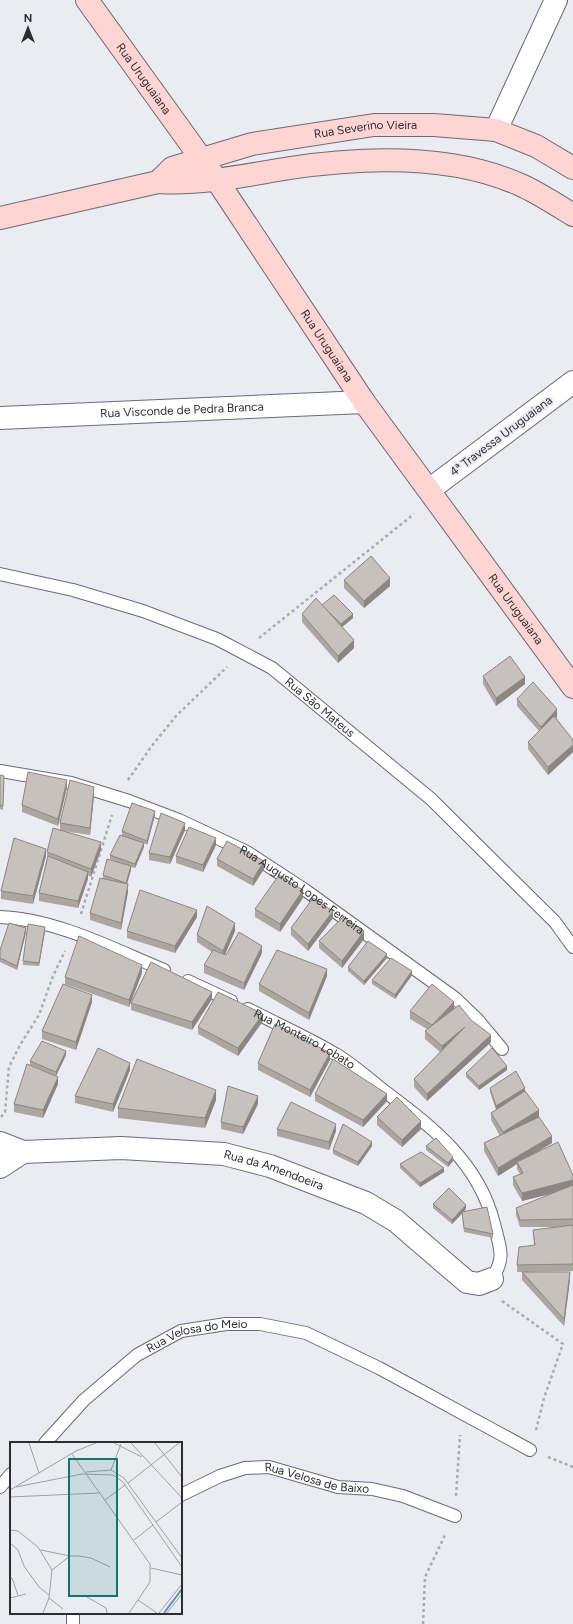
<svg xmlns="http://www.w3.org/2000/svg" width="573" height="1624" viewBox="0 0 573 1624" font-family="Figtree,sans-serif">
<rect width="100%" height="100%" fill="#ebebf4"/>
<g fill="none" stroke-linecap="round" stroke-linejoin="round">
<defs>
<g id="lane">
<path id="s1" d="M0,574L73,590L143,611L217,639L272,668L431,799L555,922L573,947"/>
<path id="s2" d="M0,771L71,783L129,801L179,820L247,852L305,890L455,998L477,1019L502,1049"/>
<path d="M0,917C56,919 113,949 164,970"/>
<polyline points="188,981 231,1001"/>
<path id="s3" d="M248,1009C277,1024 309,1038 337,1055C353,1065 368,1078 383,1090C432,1127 479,1162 494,1224C500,1248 506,1257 492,1279"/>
<path id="s4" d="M45,1443L84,1400L137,1355L181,1331L226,1324H260L306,1333L379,1368L530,1450"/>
<polyline points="0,1487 11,1474"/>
<path id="s5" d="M181,1495L220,1476L245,1468L269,1467L338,1487L372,1489L403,1496L455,1516"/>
<polyline points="73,1613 73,1624"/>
</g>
<g id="street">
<polyline points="496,130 556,0"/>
<path id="s6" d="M0,418L364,402"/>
<polyline points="429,490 573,382"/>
<polyline points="0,1143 23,1152"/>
<path id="s7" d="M0,1167L23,1152L121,1148L224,1154L270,1166L366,1203L396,1221L467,1282L479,1284L492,1279"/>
</g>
<g id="secondary">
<path id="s8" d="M87,0L216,179L364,402L573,687"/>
<path id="s9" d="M158,182L172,168L252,144L374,125H434L496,130L536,146L573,168"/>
<path d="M0,218L158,182C202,185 247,175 290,168C364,157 454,154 523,186C540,194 557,205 573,215"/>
</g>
</defs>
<!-- lane casing -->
<use href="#lane" stroke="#6b6b73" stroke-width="14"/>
<!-- street casing -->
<use href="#street" stroke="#6b6b73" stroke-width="24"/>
<!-- secondary casing -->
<use href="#secondary" stroke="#6b6b73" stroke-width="24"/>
<!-- path -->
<g stroke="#aaaab1" stroke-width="2.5" stroke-dasharray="3 3" stroke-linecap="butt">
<polyline points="259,638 414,514"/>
<polyline points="128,780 151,747 176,716 227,667"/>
<polyline points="81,914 112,815"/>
<polyline points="1,1117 5,1112 9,1067 20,1045 39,1015 53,976 65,951"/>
<polyline points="502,1301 563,1344 544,1398 536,1430"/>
<polyline points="548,1457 573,1467"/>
<polyline points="456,1496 460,1435"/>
<polyline points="423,1624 425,1577 446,1533"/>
</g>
<!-- lane -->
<use href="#lane" stroke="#fff" stroke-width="12"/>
<!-- street -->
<use href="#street" stroke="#fff" stroke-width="22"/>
<!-- secondary -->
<use href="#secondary" stroke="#fed5d2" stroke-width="22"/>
</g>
<!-- wall -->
<g fill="#aca5a0">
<polygon points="344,580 390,586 364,608 344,588"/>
<polygon points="322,605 353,618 342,627 354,648 338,663 302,622 302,614"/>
<polygon points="483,676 525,684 496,706 483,684"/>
<polygon points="517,699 557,717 556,718 573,740 573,752 548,775 528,749 528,742 539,731 517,706"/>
<polygon points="0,775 4,776 3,810 0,809"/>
<polygon points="67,787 58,826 22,812 22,805"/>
<polygon points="94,795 90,835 63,831 101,850 91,877 88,875 88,879 78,908 39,901 39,893 47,858 47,852 60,830 60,823"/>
<polygon points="155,815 147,845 144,843 144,847 135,868 131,867 131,870 127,884 128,892 121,930 90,920 90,913 103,879 103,875 126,865 110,859 110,855 122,835 122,831"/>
<polygon points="185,830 170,864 149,860 149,853"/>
<polygon points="216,845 203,872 176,863 176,856"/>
<polygon points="46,856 33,904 1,899 1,891"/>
<polygon points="217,859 264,869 253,886 217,866"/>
<polygon points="303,898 280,932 255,917 255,909"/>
<polygon points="197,917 175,953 127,938 127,931"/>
<polygon points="333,918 308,951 291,935 291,928"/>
<polygon points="45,931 39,966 23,965 23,961"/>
<polygon points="235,931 225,955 262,953 244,990 204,973 204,965 212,952 197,942 197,935"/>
<polygon points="26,932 17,970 0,962 0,950"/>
<polygon points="364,939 342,968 319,948 319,941"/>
<polygon points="387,958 364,985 348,971 348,967"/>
<polygon points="142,973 129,1007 65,984 65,977"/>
<polygon points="412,975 395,999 372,984 372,980"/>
<polygon points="327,976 309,1020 259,991 259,984"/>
<polygon points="212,999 192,1030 131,1010 131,1003"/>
<polygon points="92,1002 76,1050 42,1039 42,1031"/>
<polygon points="454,1008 471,1020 491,1042 427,1101 414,1087 414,1079 440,1052 425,1039 425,1031 427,1029 410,1019 410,1011"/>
<polygon points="263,1021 238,1056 198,1034 198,1027"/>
<polygon points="66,1055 56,1076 30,1065 30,1061"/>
<polygon points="330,1060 310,1097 258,1070 258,1063"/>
<polygon points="130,1070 113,1112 75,1103 75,1096"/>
<polygon points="507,1070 479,1090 466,1077 466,1073"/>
<polygon points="58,1084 43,1118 14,1112 14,1104"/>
<polygon points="490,1088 525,1091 552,1143 535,1153 573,1175 573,1271 529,1272 570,1280 564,1326 522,1280 522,1272 517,1272 517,1265 534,1246 533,1230 559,1227 520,1227 516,1215 516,1208 554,1193 522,1201 513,1185 513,1177 520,1174 517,1169 517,1164 498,1176 484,1151 484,1143 500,1136 491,1120 491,1113 496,1110 490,1092"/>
<polygon points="315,1094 387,1101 363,1127 315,1101"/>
<polygon points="216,1100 205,1128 118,1118 118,1108"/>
<polygon points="258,1104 243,1134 221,1129 221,1122"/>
<polygon points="377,1117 421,1129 402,1147 377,1125"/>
<polygon points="277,1129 336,1131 329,1150 277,1136"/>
<polygon points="372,1146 358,1166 333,1154 333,1150"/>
<polygon points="426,1146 453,1161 448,1167 426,1150"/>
<polygon points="400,1164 444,1172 420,1187 400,1168"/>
<polygon points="433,1204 466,1209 464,1211 493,1234 493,1238 464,1232 462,1214 452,1224 433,1208"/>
</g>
<!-- shaded-wall -->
<g fill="#8c8682">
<polygon points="390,578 390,586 364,608 364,601"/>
<polygon points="353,614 353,618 341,628 341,624"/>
<polygon points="354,640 354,648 338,663 338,656"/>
<polygon points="525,677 525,684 496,706 496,698"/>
<polygon points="557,709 557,717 541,734 541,727"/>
<polygon points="573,745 573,752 548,775 548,767"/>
<polygon points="67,780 67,787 58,826 58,819"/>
<polygon points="94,787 94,795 90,835 90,828"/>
<polygon points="155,811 155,815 147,845 147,841"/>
<polygon points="185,823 185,830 170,864 170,857"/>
<polygon points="216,838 216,845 203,872 203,865"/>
<polygon points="101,842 101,850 91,877 91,869"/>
<polygon points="144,843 144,847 135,868 135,864"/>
<polygon points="46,849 46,856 33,904 33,896"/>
<polygon points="264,861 264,869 253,886 253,879"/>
<polygon points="131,866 131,870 126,887 126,883"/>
<polygon points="88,872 88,879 78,908 78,901"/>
<polygon points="128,884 128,892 121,930 121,923"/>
<polygon points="303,890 303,898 280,932 280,924"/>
<polygon points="197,910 197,917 175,953 175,946"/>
<polygon points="333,911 333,918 308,951 308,944"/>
<polygon points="235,923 235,931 223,959 223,951"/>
<polygon points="45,927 45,931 39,966 39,963"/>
<polygon points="26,928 26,932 17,970 17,966"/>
<polygon points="364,931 364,939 342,968 342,961"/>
<polygon points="262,946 262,953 244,990 244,983"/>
<polygon points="387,954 387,958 364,985 364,981"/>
<polygon points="142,965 142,973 129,1007 129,1000"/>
<polygon points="327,969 327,976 309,1020 309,1013"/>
<polygon points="412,971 412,975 395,999 395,995"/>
<polygon points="212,992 212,999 192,1030 192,1022"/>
<polygon points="92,995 92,1002 76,1050 76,1042"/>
<polygon points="454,1002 454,1009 432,1025"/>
<polygon points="263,1014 263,1021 238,1056 238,1048"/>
<polygon points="465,1027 442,1053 442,1046"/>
<polygon points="491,1035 491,1042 427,1101 427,1094"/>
<polygon points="66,1051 66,1055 56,1076 56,1072"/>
<polygon points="330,1053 330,1060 310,1097 310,1090"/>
<polygon points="130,1063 130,1070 113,1112 113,1104"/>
<polygon points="507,1066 507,1070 479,1090 479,1086"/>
<polygon points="58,1077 58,1084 43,1118 43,1110"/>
<polygon points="525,1088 525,1092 496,1110 496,1106"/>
<polygon points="216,1090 216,1100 205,1128 205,1118"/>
<polygon points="387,1094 387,1101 363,1127 363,1120"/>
<polygon points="258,1096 258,1104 243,1134 243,1127"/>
<polygon points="539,1110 539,1117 503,1140 503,1132"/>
<polygon points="421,1121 421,1129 402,1147 402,1140"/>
<polygon points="336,1124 336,1131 329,1150 329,1142"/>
<polygon points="552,1136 552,1143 518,1163 517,1162 517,1164 498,1176 498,1168"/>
<polygon points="372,1142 372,1146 358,1166 358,1162"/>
<polygon points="453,1157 453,1161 448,1167 448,1163"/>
<polygon points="444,1168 444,1172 420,1187 420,1183"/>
<polygon points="573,1180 573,1188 522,1201 522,1193"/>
<polygon points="466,1205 466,1209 452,1224 452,1220"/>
<polygon points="570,1272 570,1280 564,1326 564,1319"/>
</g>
<!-- building -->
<g fill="#c8c0ba" stroke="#8c8682">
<polygon points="371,556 390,578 364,601 344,580"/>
<polygon points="334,595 353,614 341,624 322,605"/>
<polygon points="316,598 354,640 338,656 302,614"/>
<polygon points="510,656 525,677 496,698 483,676"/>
<polygon points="533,682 557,709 541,727 517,699"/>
<polygon points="554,716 573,740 573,745 548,767 528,742"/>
<polygon points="28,772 67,780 58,819 22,805"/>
<polygon points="0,775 4,776 3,806 0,805"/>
<polygon points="70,780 94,787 90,828 60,823"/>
<polygon points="132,803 155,811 147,841 122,831"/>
<polygon points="161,813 185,823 170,857 149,853"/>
<polygon points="189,827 216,838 203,865 176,856"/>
<polygon points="53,828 101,842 91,869 47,852"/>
<polygon points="120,835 144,843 135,864 110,855"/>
<polygon points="14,838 46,849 33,896 1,891"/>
<polygon points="227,841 264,861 253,879 217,859"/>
<polygon points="48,856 88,872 78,901 39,893"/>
<polygon points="107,859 131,866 126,883 103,875"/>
<polygon points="279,875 303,890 280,924 255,909"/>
<polygon points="100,878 128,884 121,923 90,913"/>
<polygon points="140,890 197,910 175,946 127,931"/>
<polygon points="313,898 333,911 308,944 291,928"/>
<polygon points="207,906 235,923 223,951 197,935"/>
<polygon points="343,917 364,931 342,961 319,941"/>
<polygon points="9,923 26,928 17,966 0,958 0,950"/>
<polygon points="28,924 45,927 39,963 23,961"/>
<polygon points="239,932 262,946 244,983 204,965 213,950 226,955"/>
<polygon points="79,936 142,965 129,1000 65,977"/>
<polygon points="368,941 387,954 364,981 348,967"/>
<polygon points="277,950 327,969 309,1013 259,984"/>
<polygon points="391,958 412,971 395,995 372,980"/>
<polygon points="151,962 212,992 192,1022 131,1003"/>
<polygon points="63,984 92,995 76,1042 42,1031"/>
<polygon points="432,984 454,1002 432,1025 410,1011"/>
<polygon points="218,992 263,1014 238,1048 198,1027"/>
<polygon points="459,1005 471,1020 491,1035 427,1094 414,1079 465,1027 442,1046 425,1031"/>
<polygon points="275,1024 330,1053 310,1090 258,1063"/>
<polygon points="42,1041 66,1051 56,1072 30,1061"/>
<polygon points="98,1048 130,1063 113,1104 75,1096"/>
<polygon points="492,1048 507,1066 479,1086 466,1073"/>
<polygon points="137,1059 216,1090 205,1118 118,1108"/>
<polygon points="333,1059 387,1094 363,1120 315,1094"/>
<polygon points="27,1064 58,1077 43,1110 14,1104"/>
<polygon points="516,1071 525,1088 496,1106 490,1088"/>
<polygon points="228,1086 258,1096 243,1127 221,1122"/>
<polygon points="525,1091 539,1110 503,1132 491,1113"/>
<polygon points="397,1097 421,1121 402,1140 377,1117"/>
<polygon points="291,1102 336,1124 329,1142 277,1129"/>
<polygon points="539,1117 552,1136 498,1168 484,1143"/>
<polygon points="343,1124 372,1142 358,1162 333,1150"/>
<polygon points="436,1138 453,1157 448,1163 426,1146"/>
<polygon points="558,1142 573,1175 573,1180 522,1193 513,1177 523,1173 517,1162"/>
<polygon points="421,1152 444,1168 420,1183 400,1164"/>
<polygon points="573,1185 573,1219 520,1220 516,1208"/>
<polygon points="449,1188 466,1205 452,1220 433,1204"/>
<polygon points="487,1207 493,1234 464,1228 462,1212"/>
<polygon points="573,1225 573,1264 517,1265 519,1247 535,1245 533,1230"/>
<polygon points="522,1272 570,1272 564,1319"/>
</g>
<g text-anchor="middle" stroke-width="4" stroke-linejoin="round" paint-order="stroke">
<!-- street labels -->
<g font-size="12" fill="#2d2d31" stroke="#ebebf4">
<text dy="4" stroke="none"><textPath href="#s8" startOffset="97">Rua Uruguaiana</textPath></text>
<text dy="4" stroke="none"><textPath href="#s9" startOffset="218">Rua Severino Vieira</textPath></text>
<text dy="4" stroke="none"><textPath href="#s8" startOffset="421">Rua Uruguaiana</textPath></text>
<text dy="4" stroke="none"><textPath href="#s6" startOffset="182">Rua Visconde de Pedra Branca</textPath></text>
<text transform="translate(501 436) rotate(-37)" y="4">4ª Travessa Uruguaiana</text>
<text dy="4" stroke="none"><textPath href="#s8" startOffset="745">Rua Uruguaiana</textPath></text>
<text dy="4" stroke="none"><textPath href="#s1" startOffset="351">Rua São Mateus</textPath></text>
<text dy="4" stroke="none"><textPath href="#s2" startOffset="328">Rua Augusto Lopes Ferreira</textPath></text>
<text dy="4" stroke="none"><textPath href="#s3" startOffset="64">Rua Monteiro Lobato</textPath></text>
<text dy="4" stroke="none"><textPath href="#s7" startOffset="281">Rua da Amendoeira</textPath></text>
<text dy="4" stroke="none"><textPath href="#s4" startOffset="192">Rua Velosa do Meio</textPath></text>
<text dy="4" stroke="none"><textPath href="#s5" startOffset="143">Rua Velosa de Baixo</textPath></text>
</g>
</g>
<!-- overview -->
<g transform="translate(10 1442)">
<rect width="172" height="172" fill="#ebebf4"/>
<path fill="none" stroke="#5f95b1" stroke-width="2" d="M154,171L172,147"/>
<path fill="none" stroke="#9f9fa6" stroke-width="1" d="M19,1L29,31M104,1L132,15M121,1L172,56M145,1L172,35M62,12L140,122V140L119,171M101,28L111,2M76,30L101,28L114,36L172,116M118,41L169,1M6,45L72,32L103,33L113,40L172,125M0,48L66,9L86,1M0,55L89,51M95,58L115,43M146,80L172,60M0,88L8,89L28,105L42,128M124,98L143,83M0,101L8,108L14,124L29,145L39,153M31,108L60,114M141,126L172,133M42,128L60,114H69L81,116L100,125M0,137L2,136L8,153M77,155L96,166L97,171M0,156L16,152M39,156L53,167M128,158L147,171M33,171L39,156L42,128M149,171L172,142M157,171L172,152"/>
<path fill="#0f766e" fill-opacity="0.15" stroke="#0f766e" stroke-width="2" d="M59,17H107V154H59Z"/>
<rect width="172" height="172" fill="none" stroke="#2d2d31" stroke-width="2"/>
</g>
<!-- north arrow -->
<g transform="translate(28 28)" stroke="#ebebf4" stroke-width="3" paint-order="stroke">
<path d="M0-3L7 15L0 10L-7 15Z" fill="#2d2d31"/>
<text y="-6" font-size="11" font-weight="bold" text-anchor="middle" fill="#2d2d31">N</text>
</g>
</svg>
